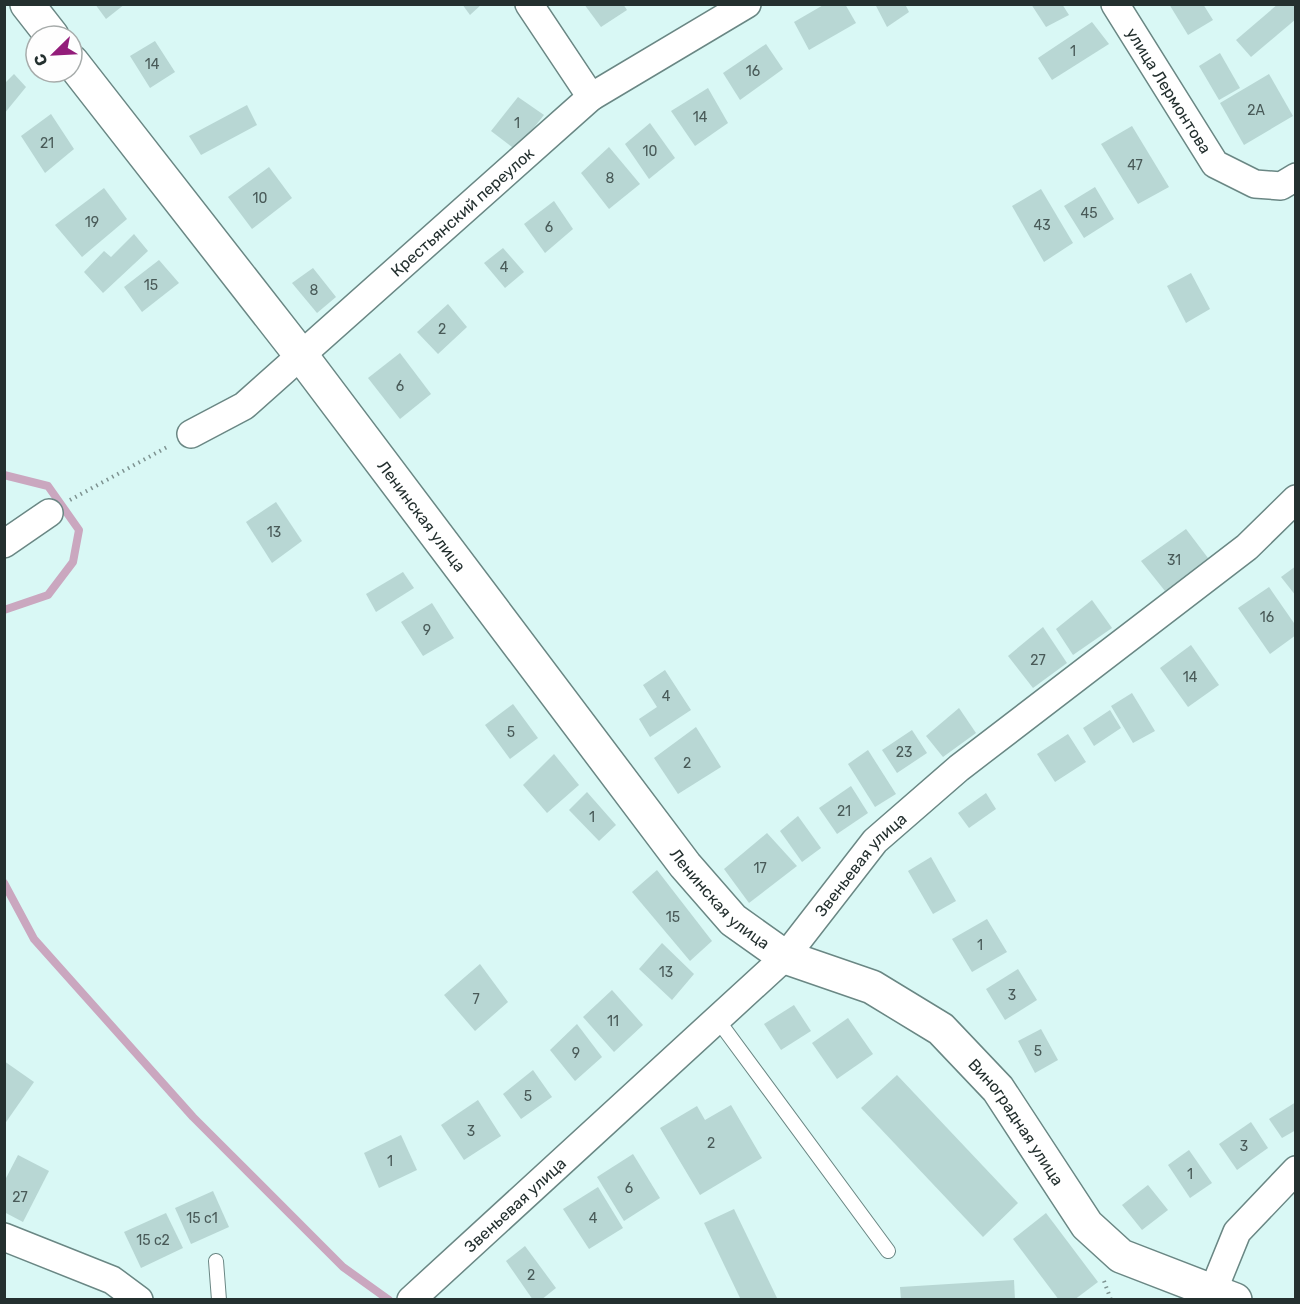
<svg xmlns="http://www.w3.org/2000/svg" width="1300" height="1304" viewBox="0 0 1300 1304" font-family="Rubik,sans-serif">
<rect width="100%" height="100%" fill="#d9f8f5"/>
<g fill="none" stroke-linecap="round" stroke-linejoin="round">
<!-- stream -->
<g stroke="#caa7bf" stroke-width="8">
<polyline points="4,475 48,486 79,530 73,562 48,595 4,610"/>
<polyline points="4,883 34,939 193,1117 343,1267 389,1300"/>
</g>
</g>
<!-- building -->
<g fill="#b8d7d4">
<polygon points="95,4 125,4 106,19"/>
<polygon points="462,4 482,4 470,15"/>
<polygon points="584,4 623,4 627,10 601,27"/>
<polygon points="825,4 845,4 856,23 809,50 794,22"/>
<polygon points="875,4 905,4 909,12 887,27"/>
<polygon points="1031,4 1062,4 1069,15 1046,27"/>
<polygon points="1169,4 1203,4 1213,20 1188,35"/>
<polygon points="1278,4 1296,4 1296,19 1251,57 1236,40"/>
<polygon points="1092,22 1109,44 1052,80 1038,58"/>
<polygon points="155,41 175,72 150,88 130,56"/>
<polygon points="766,44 783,69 740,100 723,73"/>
<polygon points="1220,53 1240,88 1219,100 1199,66"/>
<polygon points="14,74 26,87 4,114 4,84"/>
<polygon points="1269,74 1293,116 1244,145 1220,103"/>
<polygon points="708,88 728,123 695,146 671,111"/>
<polygon points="518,97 544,115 516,150 491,131"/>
<polygon points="247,105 257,125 201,155 189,136"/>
<polygon points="51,114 74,149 45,173 21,136"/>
<polygon points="650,123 675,158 649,179 625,144"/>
<polygon points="1132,126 1169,187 1138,204 1101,144"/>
<polygon points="609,147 640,184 609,209 581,173"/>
<polygon points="269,167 292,198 252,229 228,197"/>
<polygon points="1095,187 1114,219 1084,238 1064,206"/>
<polygon points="104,188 127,219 82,257 55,225"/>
<polygon points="1041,189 1073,243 1044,262 1012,206"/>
<polygon points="554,201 573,229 545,253 524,224"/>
<polygon points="134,234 148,251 103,293 84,272 104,251 111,257"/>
<polygon points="503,248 524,272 505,288 484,263"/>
<polygon points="159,260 179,283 142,312 124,287"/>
<polygon points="313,268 336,297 317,313 292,283"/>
<polygon points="1191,273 1210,309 1186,323 1167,286"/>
<polygon points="448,304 467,327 438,354 417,332"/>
<polygon points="400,353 431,394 400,419 368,378"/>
<polygon points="276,502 302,541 272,563 246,522"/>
<polygon points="1186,529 1208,558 1165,591 1141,561"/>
<polygon points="1296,566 1296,596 1281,577"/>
<polygon points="403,572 414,588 376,612 366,594"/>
<polygon points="1269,587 1296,626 1296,635 1270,654 1238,608"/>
<polygon points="1092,600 1112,628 1073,655 1056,629"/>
<polygon points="432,603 454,638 423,656 401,622"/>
<polygon points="1043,627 1067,663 1033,688 1008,656"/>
<polygon points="1191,645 1219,685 1188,707 1160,668"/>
<polygon points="665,670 691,710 650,737 639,719 657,707 643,685"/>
<polygon points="1132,693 1155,731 1133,743 1111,706"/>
<polygon points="513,704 538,738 510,759 485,725"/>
<polygon points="959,708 976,733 943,757 926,736"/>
<polygon points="1110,710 1121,728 1094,746 1083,728"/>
<polygon points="696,727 721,767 678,794 654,758"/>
<polygon points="912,730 927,753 897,773 882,750"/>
<polygon points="1068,734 1086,762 1055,782 1037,754"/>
<polygon points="868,750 896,794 875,807 848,764"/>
<polygon points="554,754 579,785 547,813 523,785"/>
<polygon points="851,786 868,813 837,834 819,808"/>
<polygon points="587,792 616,825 599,841 569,810"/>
<polygon points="986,793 996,809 969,828 958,813"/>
<polygon points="798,816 821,848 802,862 780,831"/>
<polygon points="767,833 797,866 749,903 724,869"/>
<polygon points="931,857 956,901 933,914 908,871"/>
<polygon points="657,870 712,941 690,961 632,892"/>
<polygon points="987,919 1007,952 972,972 952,939"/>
<polygon points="662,943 694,974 672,1000 639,969"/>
<polygon points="480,964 508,1002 475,1031 444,995"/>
<polygon points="1018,969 1037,1000 1005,1020 986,989"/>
<polygon points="612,990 643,1025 614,1052 583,1017"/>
<polygon points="794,1005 811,1031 781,1050 764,1024"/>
<polygon points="848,1018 873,1054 837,1079 812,1043"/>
<polygon points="577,1024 602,1057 575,1081 550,1050"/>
<polygon points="1041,1029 1058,1060 1035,1073 1018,1041"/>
<polygon points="4,1061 34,1082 4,1125"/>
<polygon points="533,1070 552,1097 521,1119 503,1094"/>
<polygon points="897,1075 1018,1203 983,1237 861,1108"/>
<polygon points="478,1100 501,1136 464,1160 441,1125"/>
<polygon points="1296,1102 1296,1130 1282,1138 1269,1119"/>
<polygon points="731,1105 762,1158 700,1195 660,1128 697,1106 705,1120"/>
<polygon points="1251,1122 1268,1148 1237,1170 1219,1144"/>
<polygon points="401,1135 417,1170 379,1188 364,1153"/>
<polygon points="1189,1150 1212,1183 1190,1198 1168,1165"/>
<polygon points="633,1154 660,1198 624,1221 597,1177"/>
<polygon points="18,1155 49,1171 23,1222 4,1212 4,1182"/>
<polygon points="1148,1185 1168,1210 1142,1230 1122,1205"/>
<polygon points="598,1187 623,1228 589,1249 563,1209"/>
<polygon points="213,1191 229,1227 191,1244 175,1208"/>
<polygon points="734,1209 778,1300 741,1300 704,1223"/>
<polygon points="166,1213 183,1248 141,1268 124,1232"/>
<polygon points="1046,1213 1098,1282 1074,1300 1059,1300 1013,1239"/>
<polygon points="525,1246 556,1288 541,1300 533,1300 506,1261"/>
<polygon points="1014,1280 1015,1300 901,1300 900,1287"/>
</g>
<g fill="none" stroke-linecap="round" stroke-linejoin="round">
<defs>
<g id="lane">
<polyline points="717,1019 888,1251"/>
<polyline points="216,1261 219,1300"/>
</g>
<g id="street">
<polyline points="529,4 591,97"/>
<path id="s1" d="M1115,4L1215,164L1255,184L1281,186L1296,177"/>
<path id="s2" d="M191,434L244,406L591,97L747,4"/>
<polyline points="4,544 49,513"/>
<polyline points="4,1237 112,1280 139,1300"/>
<polyline points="1213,1291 1237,1232 1296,1170"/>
<path id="s3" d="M411,1300L785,957L875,841L959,768L1247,547L1296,499"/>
</g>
<g id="secondary">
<polyline points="27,4 52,36"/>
<path id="s4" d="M72,62L300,354L685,865L733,920L785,957L872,987L941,1029L998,1089L1087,1225L1121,1256L1235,1300"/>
</g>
</defs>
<!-- lane casing -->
<use href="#lane" stroke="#6a8784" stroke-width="16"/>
<!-- street casing -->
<use href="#street" stroke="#6a8784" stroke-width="30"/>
<!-- secondary casing -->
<use href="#secondary" stroke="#6a8784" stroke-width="36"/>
<!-- path -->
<g stroke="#7e9391" stroke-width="4" stroke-dasharray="1.5 4.5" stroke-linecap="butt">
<polyline points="70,500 169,446"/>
<polyline points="1104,1281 1111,1300"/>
</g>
<!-- lane -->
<use href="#lane" stroke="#fff" stroke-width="14"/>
<!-- street -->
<use href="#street" stroke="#fff" stroke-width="27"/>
<!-- secondary -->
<use href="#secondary" stroke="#fff" stroke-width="33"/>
</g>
<g text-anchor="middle" stroke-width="6" stroke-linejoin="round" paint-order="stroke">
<!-- number labels -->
<g font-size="14" fill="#495a58">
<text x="1073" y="56">1</text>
<text x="152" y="69">14</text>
<text x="753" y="76">16</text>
<text x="1256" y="115">2А</text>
<text x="700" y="122">14</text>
<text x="517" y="128">1</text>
<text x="47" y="148">21</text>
<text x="650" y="156">10</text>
<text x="1135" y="170">47</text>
<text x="610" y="183">8</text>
<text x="260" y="203">10</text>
<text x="1089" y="218">45</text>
<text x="92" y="227">19</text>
<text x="1042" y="230">43</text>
<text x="549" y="232">6</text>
<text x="504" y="272">4</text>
<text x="151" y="290">15</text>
<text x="314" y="295">8</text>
<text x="442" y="334">2</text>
<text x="400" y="391">6</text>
<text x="274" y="537">13</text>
<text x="1174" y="565">31</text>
<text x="1267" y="622">16</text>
<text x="427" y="635">9</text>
<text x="1038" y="665">27</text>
<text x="1190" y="682">14</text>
<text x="666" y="701">4</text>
<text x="511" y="737">5</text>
<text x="904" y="757">23</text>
<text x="687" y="768">2</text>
<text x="844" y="816">21</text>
<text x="592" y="822">1</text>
<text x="760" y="873">17</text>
<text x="673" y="922">15</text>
<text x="980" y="950">1</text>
<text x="666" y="977">13</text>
<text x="1012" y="1000">3</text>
<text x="476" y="1004">7</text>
<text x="613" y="1026">11</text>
<text x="1038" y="1056">5</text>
<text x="576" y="1058">9</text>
<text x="528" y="1101">5</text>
<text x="471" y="1136">3</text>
<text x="711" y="1148">2</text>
<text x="1244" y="1151">3</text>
<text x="390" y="1166">1</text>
<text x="1190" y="1179">1</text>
<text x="629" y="1193">6</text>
<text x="20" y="1202">27</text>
<text x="202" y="1223">15 с1</text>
<text x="593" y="1223">4</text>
<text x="153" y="1245">15 с2</text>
<text x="531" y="1280">2</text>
</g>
<!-- street labels -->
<g font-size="16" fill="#24302f" stroke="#fefefe">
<text dy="6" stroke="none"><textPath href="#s1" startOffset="102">улица Лермонтова</textPath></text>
<text dy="6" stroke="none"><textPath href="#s2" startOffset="352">Крестьянский переулок</textPath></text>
<text dy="6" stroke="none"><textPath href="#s4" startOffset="573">Ленинская улица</textPath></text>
<text dy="6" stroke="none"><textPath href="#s3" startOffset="627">Звеньевая улица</textPath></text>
<text dy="6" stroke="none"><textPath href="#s4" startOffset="1059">Ленинская улица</textPath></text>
<text dy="6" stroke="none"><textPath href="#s4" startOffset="1440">Виноградная улица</textPath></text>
<text dy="6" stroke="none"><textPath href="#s3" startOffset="141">Звеньевая улица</textPath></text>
</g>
</g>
<!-- border -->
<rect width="1300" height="1304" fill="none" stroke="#24302f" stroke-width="12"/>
<!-- north arrow -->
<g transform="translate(54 54) rotate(246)"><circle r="28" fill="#fefefe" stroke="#a7acab" stroke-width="1.5"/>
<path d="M0-4.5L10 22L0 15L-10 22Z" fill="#931d7a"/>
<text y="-9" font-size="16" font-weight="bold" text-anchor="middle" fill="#24302f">С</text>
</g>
</svg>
